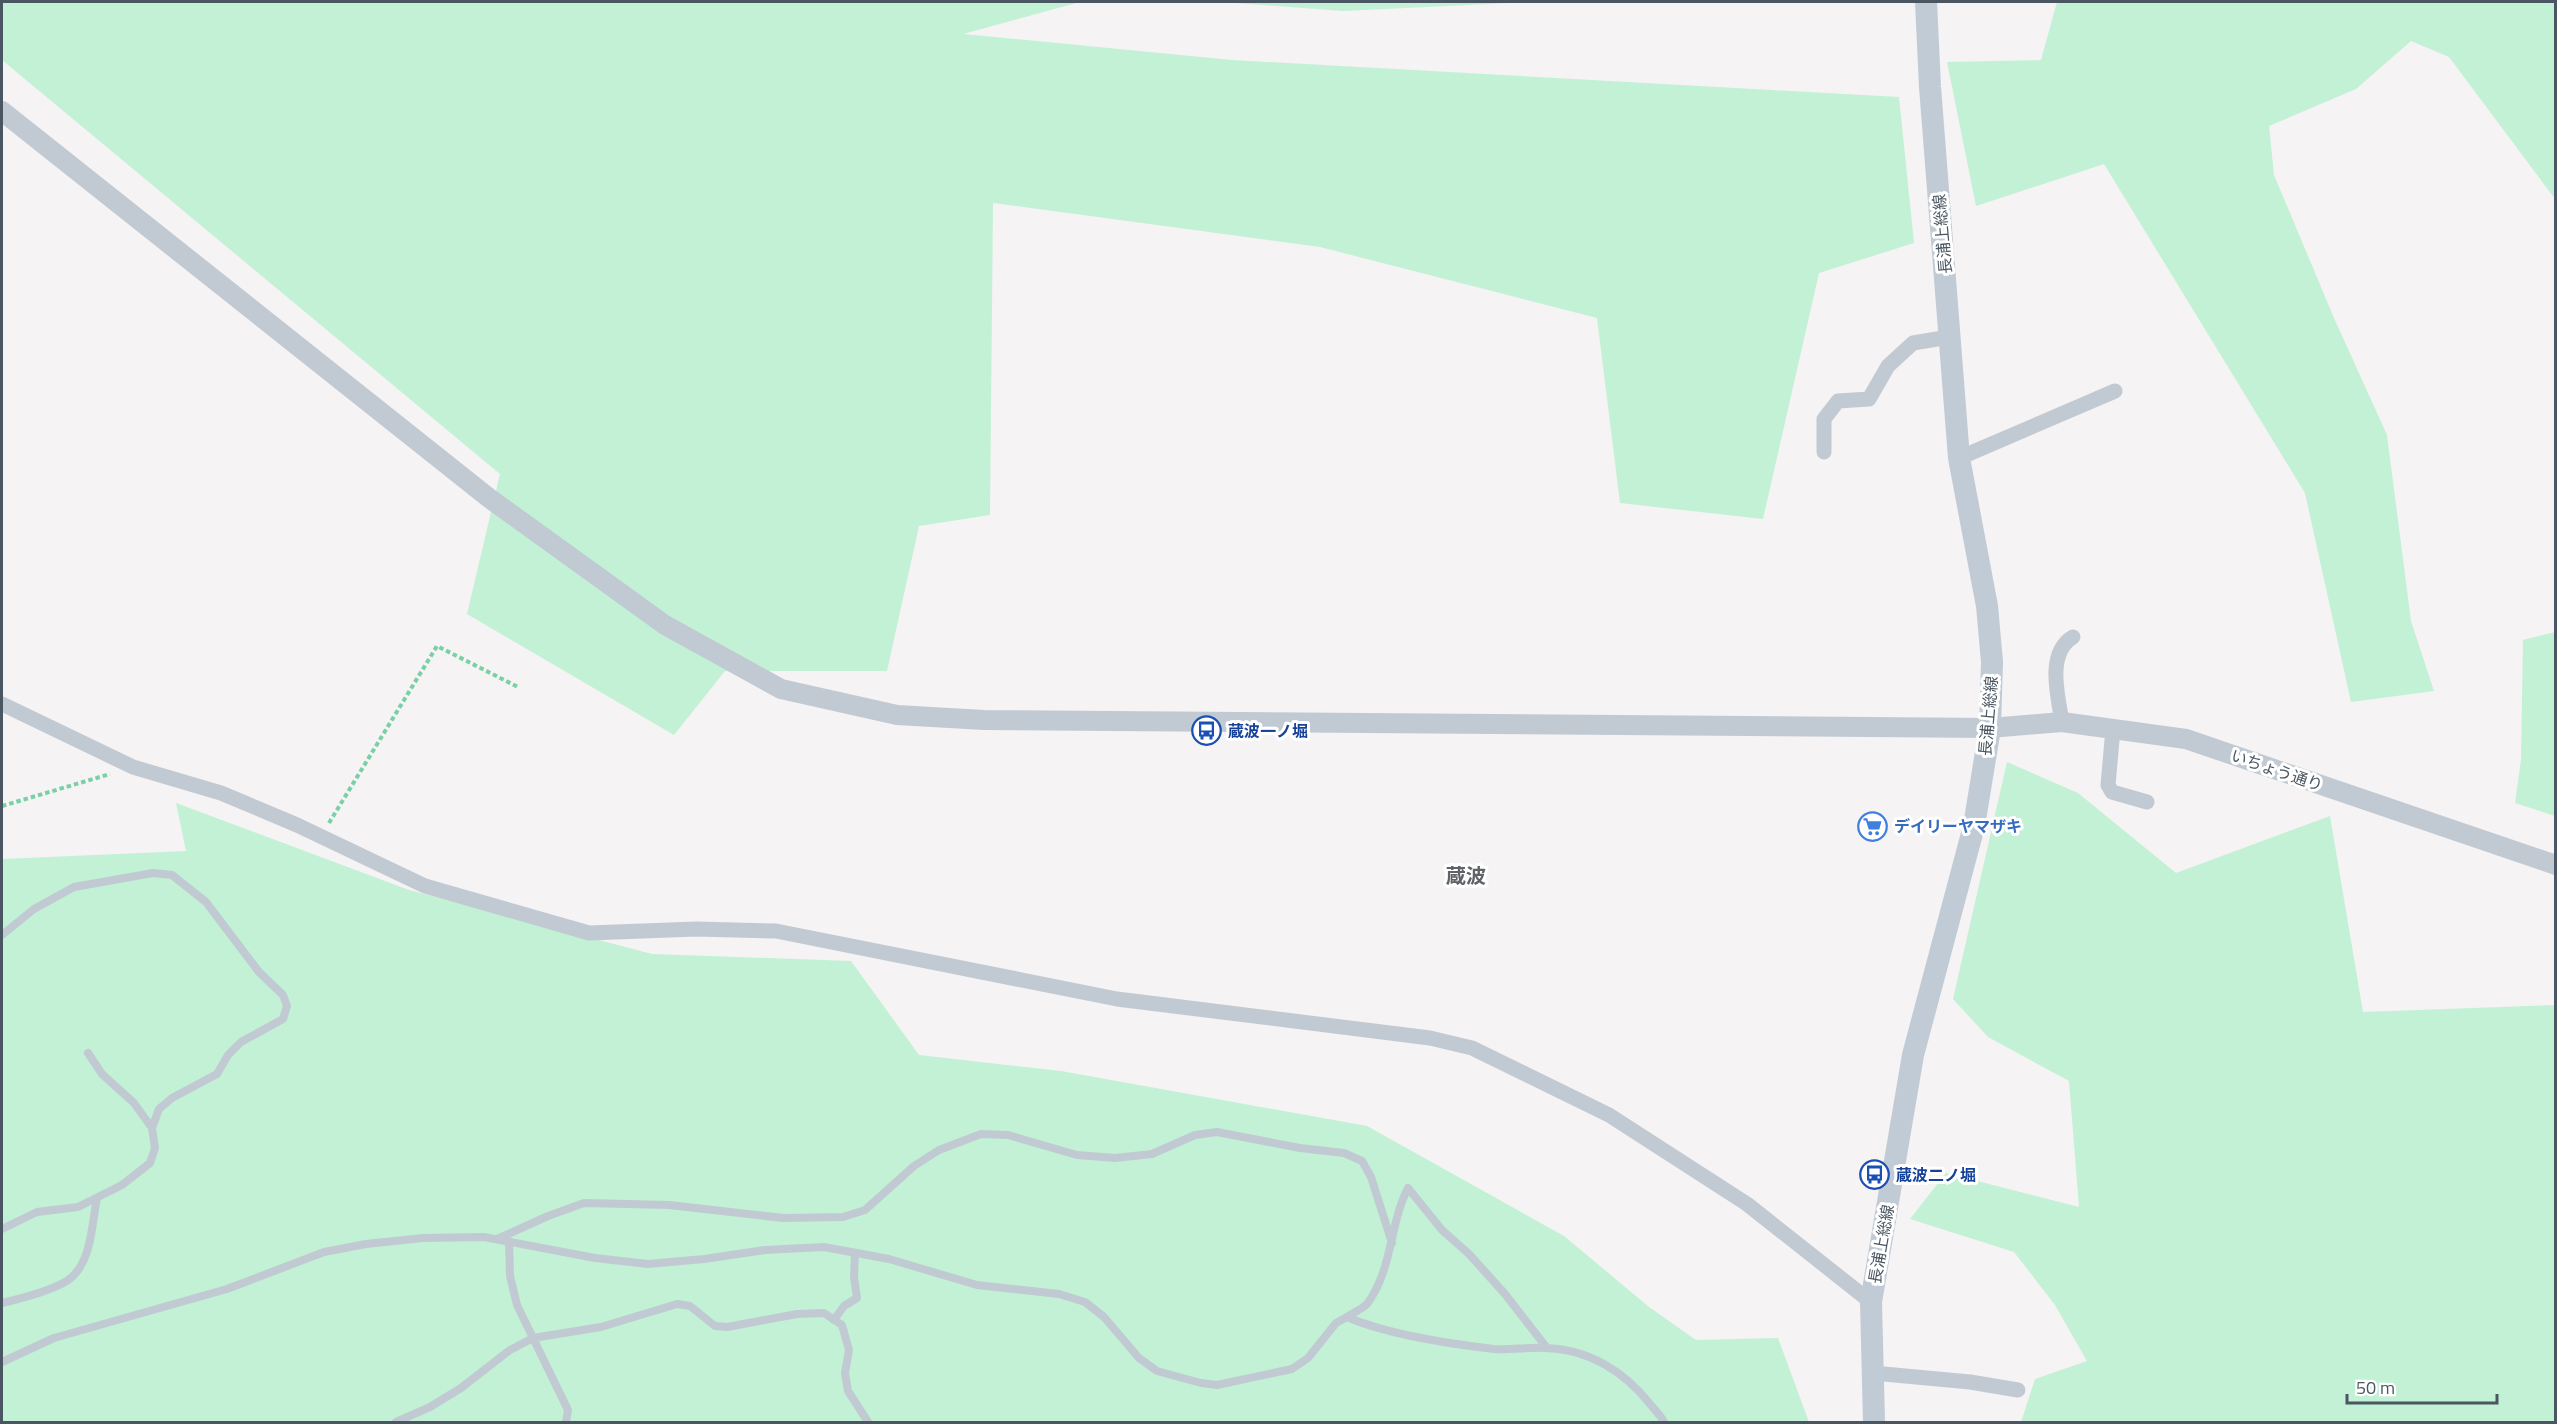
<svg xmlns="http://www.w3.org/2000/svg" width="2557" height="1424" viewBox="0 0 2557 1424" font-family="'Titillium Web','Noto Sans JP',sans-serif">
<rect width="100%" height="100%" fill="#f5f3f3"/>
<!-- green -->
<g fill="#c3f1d5">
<polygon points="2,2 1080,2 963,34 1232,60 1899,97 1914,243 1819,273 1763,519 1620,503 1597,318 1320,247 993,203 990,515 919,526 887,671 725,671 674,735 467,614 500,474 2,60"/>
<polygon points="1222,2 1533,2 1343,11"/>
<polygon points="2057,2 2555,2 2555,199 2449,57 2411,41 2356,89 2269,126 2274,175 2334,318 2387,435 2411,621 2434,691 2351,702 2305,493 2104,164 1976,206 1947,62 2041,60"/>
<polygon points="2555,632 2556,632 2555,816 2515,803 2521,760 2523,640"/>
<polygon points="2007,762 2078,793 2176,873 2330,816 2363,1012 2555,1005 2555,1422 2021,1422 2035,1379 2087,1361 2055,1305 2014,1252 1910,1219 1946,1173 2079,1207 2069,1081 1988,1037 1953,999"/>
<polygon points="176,803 409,890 652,954 851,961 919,1055 1061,1071 1367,1126 1564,1236 1649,1307 1696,1340 1778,1338 1809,1422 2,1422 2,859 186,851"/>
</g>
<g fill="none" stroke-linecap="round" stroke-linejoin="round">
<!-- path -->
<g stroke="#7ad0a6" stroke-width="4" stroke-dasharray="4.5 3" stroke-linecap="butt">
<polyline points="2,806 110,774"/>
<polyline points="329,823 437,646 518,687"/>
</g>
<!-- service -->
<g stroke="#c1cad2" stroke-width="8">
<polyline points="2,935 34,909 74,887 153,873 172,875 206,902 259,972 283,995 287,1006 283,1019 241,1042 228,1055 217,1074 172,1098 159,1109 152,1128 155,1148 150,1163 122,1185 78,1207 37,1212 2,1229"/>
<polyline points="88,1053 102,1074 134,1103 152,1128"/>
<polyline points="497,1239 548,1216 584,1203 669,1205 783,1218 843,1217 865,1210 914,1166 939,1150 981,1134 1008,1135 1077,1155 1115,1158 1152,1154 1195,1135 1217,1132 1300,1148 1344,1153 1362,1161 1371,1177 1392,1243"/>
<polyline points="509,1241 510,1276 517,1305 568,1410 566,1422"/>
<path d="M2,1303C19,1299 59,1289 72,1277C92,1259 92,1222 97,1198"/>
<path d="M1347,1317C1353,1313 1362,1309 1367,1304C1393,1269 1389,1225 1408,1188L1442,1230L1469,1254L1505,1294L1547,1348"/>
<polyline points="834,1320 844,1306 857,1298 854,1277 855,1253"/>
<path d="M2,1362L54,1338L227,1289L324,1252L366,1244L423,1238L484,1237L595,1258L648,1264L704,1259L765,1250L824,1247L889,1259L977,1285L1059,1294L1085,1302L1104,1317L1139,1358L1157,1371L1201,1383L1217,1385L1292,1369L1308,1358L1336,1323L1347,1317C1386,1334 1451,1344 1494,1349C1511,1350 1528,1347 1545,1348C1588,1349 1624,1371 1650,1404C1655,1410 1661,1416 1664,1422"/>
<polyline points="396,1422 430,1407 461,1388 510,1350 533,1338 601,1327 677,1304 690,1306 715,1326 727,1327 797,1314 824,1313 842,1325 849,1350 845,1373 848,1391 868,1422"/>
</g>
<!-- minor -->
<g stroke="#c1cad2" stroke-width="15">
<polyline points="1824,452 1824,419 1838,401 1869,399 1888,366 1913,343 1949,337"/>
<polyline points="1959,458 2115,391"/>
<polyline points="2,704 133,767 221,793 297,825 425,886 589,933 696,929 776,931 1117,999 1430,1038 1472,1048 1609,1115 1747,1204 1871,1302"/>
<path d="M2062,722C2058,696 2046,653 2073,637"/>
<polyline points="2113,729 2108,785 2112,792 2147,802"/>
<polyline points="1873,1373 1970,1382 2018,1390"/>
</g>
<!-- tertiary -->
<polyline stroke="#c1cad2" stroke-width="20" points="2,111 489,498 665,625 781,689 897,715 984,720 1990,728 2062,722 2186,739 2556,865"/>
<!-- secondary -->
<polyline stroke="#c1cbd6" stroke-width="22" points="1874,1422 1871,1302 1913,1055 1974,826 1990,728 1992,662 1987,606 1959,458 1930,87 1926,2"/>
</g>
<!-- icons -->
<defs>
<symbol id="bus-ring" viewBox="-11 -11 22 22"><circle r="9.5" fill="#fff" stroke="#1a4fb4" stroke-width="1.5"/><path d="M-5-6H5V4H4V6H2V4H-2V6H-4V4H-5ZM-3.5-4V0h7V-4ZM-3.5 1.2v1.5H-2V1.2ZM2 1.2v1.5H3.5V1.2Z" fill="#1a4fb4"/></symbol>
<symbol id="supermarket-ring" viewBox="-11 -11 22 22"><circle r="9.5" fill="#fff" stroke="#3f7fe0" stroke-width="1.5"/><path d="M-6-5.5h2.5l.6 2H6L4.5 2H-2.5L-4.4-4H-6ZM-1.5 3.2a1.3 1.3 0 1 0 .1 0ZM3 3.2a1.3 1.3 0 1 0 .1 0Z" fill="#3f7fe0"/></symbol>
</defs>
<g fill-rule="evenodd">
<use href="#bus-ring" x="1190" y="714" width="33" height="33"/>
<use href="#supermarket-ring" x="1856" y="810" width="33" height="33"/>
<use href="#bus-ring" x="1858" y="1158" width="33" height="33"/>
</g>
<g text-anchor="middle" stroke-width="6" stroke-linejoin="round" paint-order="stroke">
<!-- street labels -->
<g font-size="16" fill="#4a5661" stroke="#fff">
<text transform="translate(1942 234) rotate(-95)" y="6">長浦上総線</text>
<text transform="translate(1988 716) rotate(-85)" y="6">長浦上総線</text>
<text transform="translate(2277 770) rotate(19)" y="6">いちょう通り</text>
<text transform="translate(1881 1244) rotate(-80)" y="6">長浦上総線</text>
</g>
<!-- transit labels -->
<g font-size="16" font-weight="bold" fill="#164399" stroke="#fff" text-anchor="start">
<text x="1228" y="737">蔵波一ノ堀</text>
<text x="1896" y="1181">蔵波二ノ堀</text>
</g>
<!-- shop labels -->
<g font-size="16" font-weight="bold" fill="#366cbe" stroke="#fff" text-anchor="start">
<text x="1894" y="832">デイリーヤマザキ</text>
</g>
<!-- quarter labels -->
<g font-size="20" font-weight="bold" fill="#5f6368" stroke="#fff">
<text x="1466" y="883">蔵波</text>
</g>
</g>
<!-- border -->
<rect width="2557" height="1424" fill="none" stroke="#4a5661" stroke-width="6"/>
<!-- scale -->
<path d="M2347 1394v9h150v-9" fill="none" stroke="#4a5661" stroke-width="3"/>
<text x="2356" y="1394" font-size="18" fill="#4a5661" stroke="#ffffff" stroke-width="4.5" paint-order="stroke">50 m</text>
</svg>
